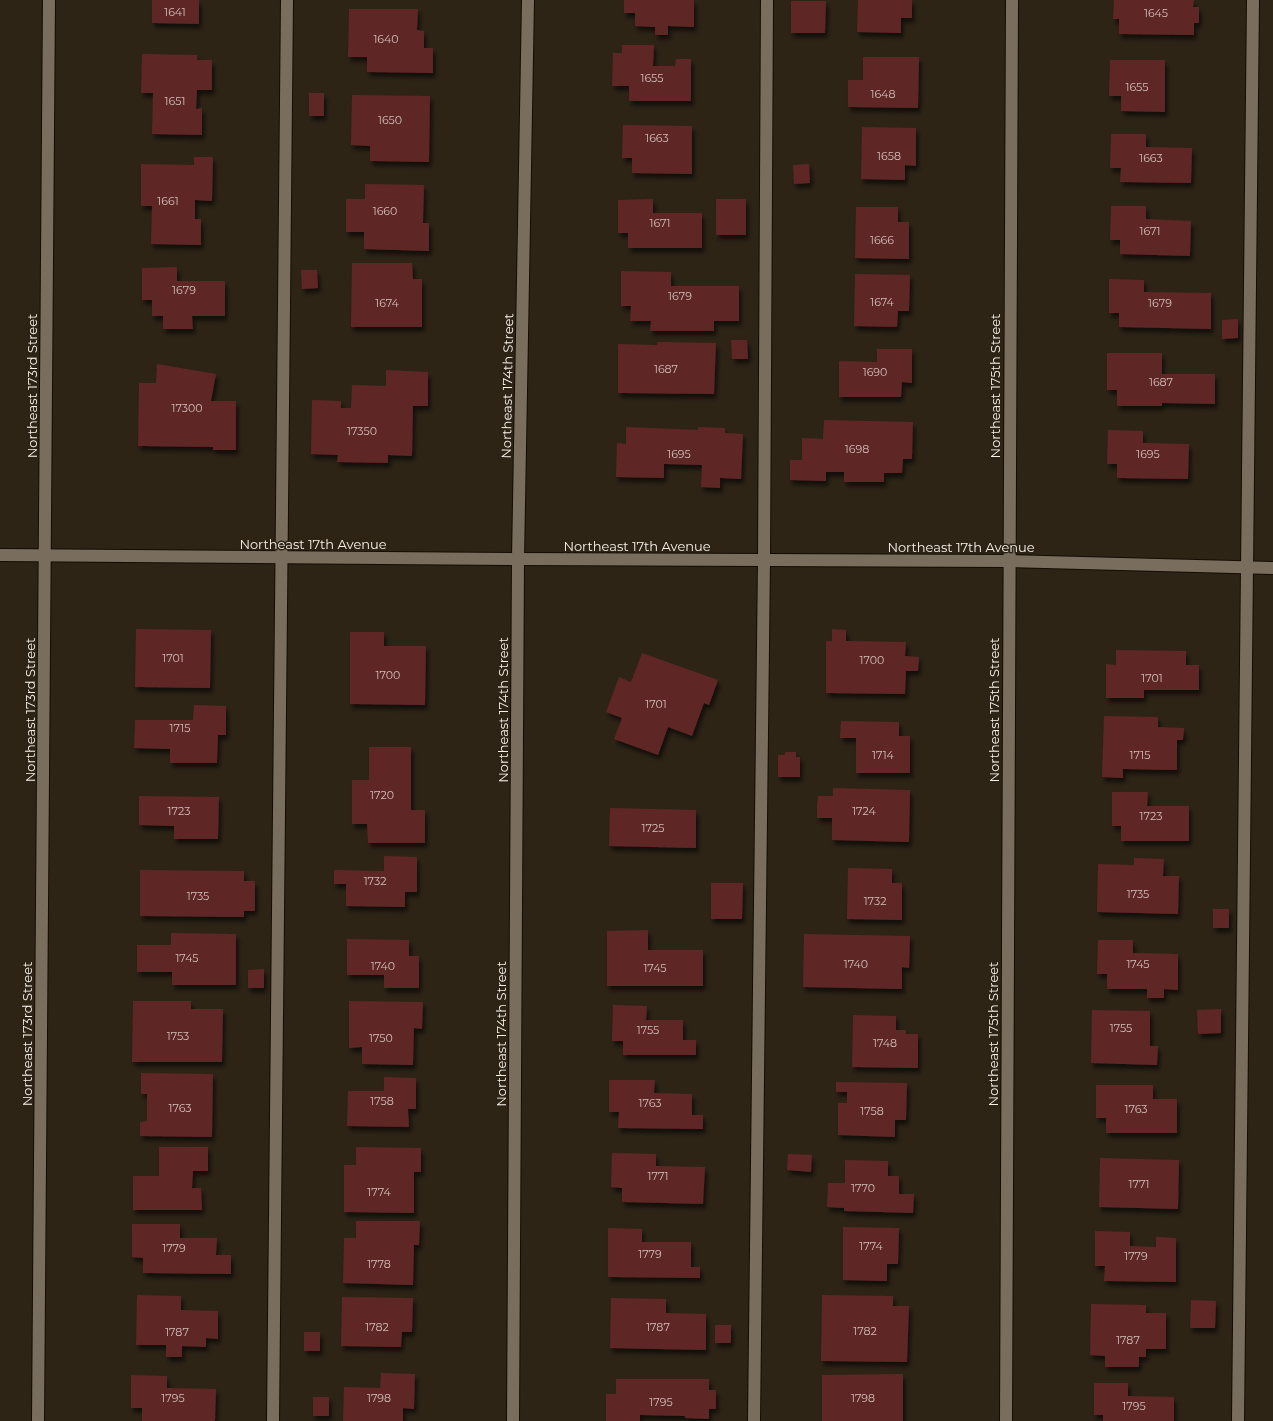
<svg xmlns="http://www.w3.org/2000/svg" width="1273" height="1421" viewBox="0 0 1273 1421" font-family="Montserrat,sans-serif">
<defs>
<filter id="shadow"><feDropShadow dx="2.5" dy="4.5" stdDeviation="2" flood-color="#0009"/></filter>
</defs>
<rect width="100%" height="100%" fill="#2d2416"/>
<!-- building -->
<g fill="#5f2627" filter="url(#shadow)">
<polygon points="152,0 199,0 199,24 152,23"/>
<polygon points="624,0 694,0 694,27 668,26 668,35 655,35 655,27 635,26 635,13 624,13"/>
<polygon points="858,0 912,0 912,18 901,18 901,33 857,32"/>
<polygon points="1114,0 1194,0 1193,7 1199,7 1199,23 1194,23 1194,35 1119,34 1119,19 1113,19"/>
<polygon points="791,1 826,1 825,33 791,33"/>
<polygon points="349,9 418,9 417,30 424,31 424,48 433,48 433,73 367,72 367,57 348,57"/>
<polygon points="622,45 654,45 653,66 675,66 676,59 691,59 691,101 629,101 629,86 612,86 613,53 622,53"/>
<polygon points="142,54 197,55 197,60 212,60 212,90 197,90 196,109 202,108 202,135 152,134 153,93 141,93"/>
<polygon points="863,57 919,57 918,108 848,107 848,80 863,80"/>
<polygon points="1110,60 1165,60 1165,112 1121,111 1121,96 1109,96"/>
<rect x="309" y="93" width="15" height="23"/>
<polygon points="352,95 430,96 429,162 370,161 370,146 351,145"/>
<polygon points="623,125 692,126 692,174 632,173 632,158 622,158"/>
<polygon points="862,127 916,128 916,166 905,165 905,180 861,179"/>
<polygon points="1111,134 1146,134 1146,147 1192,148 1191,183 1120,182 1121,168 1110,168"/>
<polygon points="194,157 213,157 212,201 195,200 195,219 201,219 201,245 151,244 152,206 141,206 141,164 194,165"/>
<polygon points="809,164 810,183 794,184 793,165"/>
<polygon points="365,184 424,185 423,223 429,223 429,251 364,249 364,232 346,232 346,199 365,199"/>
<polygon points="653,199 653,213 702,213 702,248 628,248 628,233 618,233 618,200"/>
<rect x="716" y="199" width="30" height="36"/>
<polygon points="1111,206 1146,206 1146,219 1191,221 1190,256 1120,254 1120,240 1110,240"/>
<polygon points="856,207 898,207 898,222 909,222 909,259 855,258"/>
<polygon points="352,263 412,263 413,279 422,279 422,327 351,327"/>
<polygon points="177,267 177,281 225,281 225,316 192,316 193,329 163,329 163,316 152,316 152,300 142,300 142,268"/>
<polygon points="301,270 317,270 318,288 302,289"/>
<polygon points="621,271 671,272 671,286 739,286 739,321 714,321 714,331 650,331 651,321 630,321 631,306 621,306"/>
<polygon points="855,274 910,275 909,311 898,311 897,327 854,326"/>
<polygon points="1109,279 1144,280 1144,292 1211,293 1211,329 1119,327 1119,313 1109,313"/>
<polygon points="1238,319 1238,338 1222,339 1222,320"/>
<polygon points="731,340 747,340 748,359 732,359"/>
<polygon points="658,342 716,343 714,394 618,393 618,344 657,345"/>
<polygon points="877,349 912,349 912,383 902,382 901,397 839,397 839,361 877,362"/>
<polygon points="1107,353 1162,353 1162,374 1215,374 1215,404 1162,403 1162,406 1117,406 1117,390 1107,390"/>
<polygon points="157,364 216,374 211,401 236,401 236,450 213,450 213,447 138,446 139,383 156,383"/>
<polygon points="386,370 428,372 428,406 413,406 412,456 388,455 388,463 337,462 338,455 311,454 312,400 341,401 341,408 351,408 352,385 386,386"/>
<polygon points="824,420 913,422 912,459 903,459 902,473 884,473 884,482 844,482 844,472 826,472 826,481 790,480 790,460 802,460 802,438 823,439"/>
<polygon points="626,427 698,430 698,427 725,428 725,433 743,434 741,479 720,478 720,488 701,487 702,465 664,464 664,478 616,477 617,443 626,444"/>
<polygon points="1108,430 1143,431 1143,443 1189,444 1188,479 1117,478 1117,464 1107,464"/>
<polygon points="136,629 211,630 210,688 135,687"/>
<polygon points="832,629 846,630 846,641 906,642 905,656 919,657 918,671 906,671 905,694 826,693 826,641 832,641"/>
<polygon points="350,632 384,632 384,646 426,646 425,705 350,704"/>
<polygon points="1116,650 1186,651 1186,665 1199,665 1199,690 1144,690 1144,698 1106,698 1106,664 1116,665"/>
<polygon points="642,653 718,680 709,705 704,703 692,736 668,727 658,755 614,739 622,718 606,712 619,677 631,682"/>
<polygon points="194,705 226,706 226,735 218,735 217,763 170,763 170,749 134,748 135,720 193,720"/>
<polygon points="1104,716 1158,717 1158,727 1184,728 1183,740 1177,740 1177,770 1123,769 1123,778 1102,777"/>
<polygon points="841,721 899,722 899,736 910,736 910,773 856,773 856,738 840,738"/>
<polygon points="369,747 411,747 411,810 425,810 425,843 368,843 367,824 352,824 352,780 369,780"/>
<polygon points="785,752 796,752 796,757 800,757 800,777 778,777 778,755 785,755"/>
<polygon points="833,788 910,790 909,842 832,840 832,818 817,818 817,807 818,796 833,796"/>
<polygon points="1112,792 1148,792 1147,806 1189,806 1189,841 1121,841 1121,826 1112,826"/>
<polygon points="139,796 219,797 218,839 174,839 174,826 139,825"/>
<polygon points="610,808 696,810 696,848 609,846"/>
<polygon points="384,856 417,857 417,892 405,892 405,907 346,906 346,884 334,884 334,870 384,871"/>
<polygon points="1134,858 1164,859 1163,876 1179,876 1178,914 1097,912 1098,864 1134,865"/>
<polygon points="848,868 892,869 892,883 902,883 902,920 847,919"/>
<polygon points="140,870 244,871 244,881 255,881 255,911 244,911 244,917 140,916"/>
<polygon points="711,883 743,883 742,919 711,919"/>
<rect x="1213" y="909" width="16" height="19"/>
<polygon points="648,930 648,950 703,950 703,986 607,986 607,931"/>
<polygon points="171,933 236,934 236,985 172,985 172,972 137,972 137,945 171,945"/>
<polygon points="804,934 910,936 909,968 902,967 902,989 803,987"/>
<polygon points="347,939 409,940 409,956 419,956 419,988 384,988 384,975 347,975"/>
<polygon points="1098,940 1133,940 1133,953 1178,954 1178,990 1164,989 1164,998 1147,998 1147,989 1107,989 1107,974 1097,974"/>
<polygon points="264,969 264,988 248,988 248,970"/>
<polygon points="133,1001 191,1001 191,1009 223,1009 222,1062 132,1062"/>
<polygon points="349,1001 423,1002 422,1029 414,1028 413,1065 362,1064 362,1047 349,1048"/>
<polygon points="613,1005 647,1006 646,1020 683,1020 683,1040 696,1040 696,1055 623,1055 623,1041 612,1041"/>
<polygon points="1221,1009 1221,1033 1198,1034 1197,1010"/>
<polygon points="1092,1010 1150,1011 1150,1046 1158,1046 1157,1065 1091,1063"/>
<polygon points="853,1015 896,1016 896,1030 906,1030 906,1034 918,1034 918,1068 852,1067"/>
<polygon points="141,1073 213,1074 212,1137 140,1136 140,1122 147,1121 147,1094 141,1094"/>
<polygon points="384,1077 416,1078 416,1109 408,1109 409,1127 347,1126 348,1091 384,1091"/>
<polygon points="609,1080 655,1080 654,1093 692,1094 692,1115 703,1115 703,1129 618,1128 619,1112 609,1112"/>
<polygon points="836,1082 907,1083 906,1120 895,1120 895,1137 838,1135 838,1103 847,1103 847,1092 836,1092"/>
<polygon points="1096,1085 1153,1085 1153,1099 1177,1099 1177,1133 1106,1133 1106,1118 1096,1118"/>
<polygon points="159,1147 208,1147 208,1171 193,1171 192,1188 201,1188 202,1210 133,1210 133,1176 159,1176"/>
<polygon points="356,1147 421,1148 421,1172 414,1172 414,1213 344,1212 344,1165 356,1165"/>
<polygon points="612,1153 656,1154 656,1166 705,1167 703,1204 622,1202 622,1188 611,1187"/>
<polygon points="788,1154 812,1155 811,1172 787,1170"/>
<polygon points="1100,1158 1179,1160 1178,1209 1099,1207"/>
<polygon points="845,1160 888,1161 888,1176 899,1176 899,1194 914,1194 913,1213 844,1211 844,1208 827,1207 828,1183 845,1183"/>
<polygon points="356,1221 420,1221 419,1245 414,1245 413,1285 343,1283 344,1238 356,1238"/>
<polygon points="132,1224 180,1224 180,1238 217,1238 216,1255 231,1255 231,1274 143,1273 143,1258 132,1257"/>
<polygon points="843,1227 899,1228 898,1264 887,1264 887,1281 843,1280"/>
<polygon points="608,1228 642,1229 642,1242 691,1242 691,1267 700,1267 700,1278 608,1277"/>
<polygon points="1095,1231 1130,1232 1130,1246 1156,1247 1156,1237 1176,1238 1176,1282 1104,1281 1105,1266 1095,1266"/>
<polygon points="137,1295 181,1296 181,1310 218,1311 218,1339 206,1338 206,1347 182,1346 182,1357 166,1357 166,1345 136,1345"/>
<polygon points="822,1295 893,1296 893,1306 909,1306 907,1362 821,1361"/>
<polygon points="342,1297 413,1298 412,1332 402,1332 401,1347 341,1346"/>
<polygon points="611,1298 666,1299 666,1313 706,1314 706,1350 610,1348"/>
<polygon points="1191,1300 1216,1301 1215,1328 1190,1328"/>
<polygon points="1091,1304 1146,1305 1146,1313 1166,1313 1166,1349 1146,1349 1146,1357 1139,1357 1139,1367 1105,1367 1105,1356 1090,1355"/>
<rect x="715" y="1325" width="16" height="18"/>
<rect x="304" y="1332" width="16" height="19"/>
<polygon points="381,1373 415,1374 414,1409 403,1408 403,1421 343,1421 344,1387 380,1388"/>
<polygon points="903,1374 903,1421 822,1421 822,1375"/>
<polygon points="131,1375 167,1376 167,1388 216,1389 215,1421 142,1421 142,1408 131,1408"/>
<polygon points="616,1379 709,1379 709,1390 716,1390 716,1409 709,1409 709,1419 685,1418 685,1416 640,1415 640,1421 606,1421 606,1394 616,1394"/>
<polygon points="1094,1383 1128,1383 1128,1396 1174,1397 1174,1421 1103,1421 1103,1415 1094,1415"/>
<rect x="313" y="1397" width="16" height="19"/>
</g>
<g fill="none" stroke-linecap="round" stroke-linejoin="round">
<defs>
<g id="service">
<polyline points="273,1421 287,0"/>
<polyline points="754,1421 764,560 767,0"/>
<polyline points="1238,1421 1253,0"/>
</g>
<g id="minor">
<polyline points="0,555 518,559 1008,561 1273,568"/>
<polyline points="38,1421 49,0"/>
<polyline points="513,1421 518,559 528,0"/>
<polyline points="1006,1421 1012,0"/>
</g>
</defs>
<!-- service casing -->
<use href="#service" stroke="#150d03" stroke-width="14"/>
<!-- minor casing -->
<use href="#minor" stroke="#150d03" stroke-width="14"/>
<!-- service -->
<use href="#service" stroke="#796e5e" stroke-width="12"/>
<!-- minor -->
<use href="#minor" stroke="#796e5e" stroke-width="12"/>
</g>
<g text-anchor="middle" stroke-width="3" stroke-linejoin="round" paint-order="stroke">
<!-- number labels -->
<g font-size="11" fill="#d1beb8">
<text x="175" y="16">1641</text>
<text x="1156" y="17">1645</text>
<text x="386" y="43">1640</text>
<text x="652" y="82">1655</text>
<text x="1137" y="91">1655</text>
<text x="883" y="98">1648</text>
<text x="175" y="105">1651</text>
<text x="390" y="124">1650</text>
<text x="657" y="142">1663</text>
<text x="889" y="160">1658</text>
<text x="1151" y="162">1663</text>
<text x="168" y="205">1661</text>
<text x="385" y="215">1660</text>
<text x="660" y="227">1671</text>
<text x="1150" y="235">1671</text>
<text x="882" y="244">1666</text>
<text x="184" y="294">1679</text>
<text x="680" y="300">1679</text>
<text x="882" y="306">1674</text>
<text x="387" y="307">1674</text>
<text x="1160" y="307">1679</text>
<text x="666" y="373">1687</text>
<text x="875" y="376">1690</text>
<text x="1161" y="386">1687</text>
<text x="187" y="412">17300</text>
<text x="362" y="435">17350</text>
<text x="857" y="453">1698</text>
<text x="679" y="458">1695</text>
<text x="1148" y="458">1695</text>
<text x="173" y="662">1701</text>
<text x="872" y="664">1700</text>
<text x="388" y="679">1700</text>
<text x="1152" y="682">1701</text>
<text x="656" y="708">1701</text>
<text x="180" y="732">1715</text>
<text x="883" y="759">1714</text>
<text x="1140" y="759">1715</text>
<text x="382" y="799">1720</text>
<text x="179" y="815">1723</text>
<text x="864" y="815">1724</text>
<text x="1151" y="820">1723</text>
<text x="653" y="832">1725</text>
<text x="375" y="885">1732</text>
<text x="1138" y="898">1735</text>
<text x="198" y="900">1735</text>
<text x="875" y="905">1732</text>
<text x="187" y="962">1745</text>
<text x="856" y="968">1740</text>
<text x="1138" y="968">1745</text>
<text x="383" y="970">1740</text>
<text x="655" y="972">1745</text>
<text x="1121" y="1032">1755</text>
<text x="648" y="1034">1755</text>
<text x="178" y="1040">1753</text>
<text x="381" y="1042">1750</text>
<text x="885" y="1047">1748</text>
<text x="382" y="1105">1758</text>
<text x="650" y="1107">1763</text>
<text x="180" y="1112">1763</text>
<text x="1136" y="1113">1763</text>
<text x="872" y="1115">1758</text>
<text x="658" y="1180">1771</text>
<text x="1139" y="1188">1771</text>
<text x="863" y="1192">1770</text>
<text x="379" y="1196">1774</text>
<text x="871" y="1250">1774</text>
<text x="174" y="1252">1779</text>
<text x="650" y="1258">1779</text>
<text x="1136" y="1260">1779</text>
<text x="379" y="1268">1778</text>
<text x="377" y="1331">1782</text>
<text x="658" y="1331">1787</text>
<text x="865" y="1335">1782</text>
<text x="177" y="1336">1787</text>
<text x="1128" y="1344">1787</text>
<text x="173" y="1402">1795</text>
<text x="379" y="1402">1798</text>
<text x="863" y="1402">1798</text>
<text x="661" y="1406">1795</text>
<text x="1134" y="1410">1795</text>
</g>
<!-- street labels -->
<g font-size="13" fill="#f7f1e8" stroke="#2d2416">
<text transform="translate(32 386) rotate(-90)" y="5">Northeast 173rd Street</text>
<text transform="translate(507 386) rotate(-89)" y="5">Northeast 174th Street</text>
<text transform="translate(995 386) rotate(-90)" y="5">Northeast 175th Street</text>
<text x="313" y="549">Northeast 17th Avenue</text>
<text x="637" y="551">Northeast 17th Avenue</text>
<text x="961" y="552">Northeast 17th Avenue</text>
<text transform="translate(30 710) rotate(-90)" y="5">Northeast 173rd Street</text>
<text transform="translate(503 710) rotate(-90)" y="5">Northeast 174th Street</text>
<text transform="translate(994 710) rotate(-90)" y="5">Northeast 175th Street</text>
<text transform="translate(27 1034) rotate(-90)" y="5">Northeast 173rd Street</text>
<text transform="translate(501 1034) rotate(-90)" y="5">Northeast 174th Street</text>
<text transform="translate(993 1034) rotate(-90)" y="5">Northeast 175th Street</text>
</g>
</g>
</svg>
